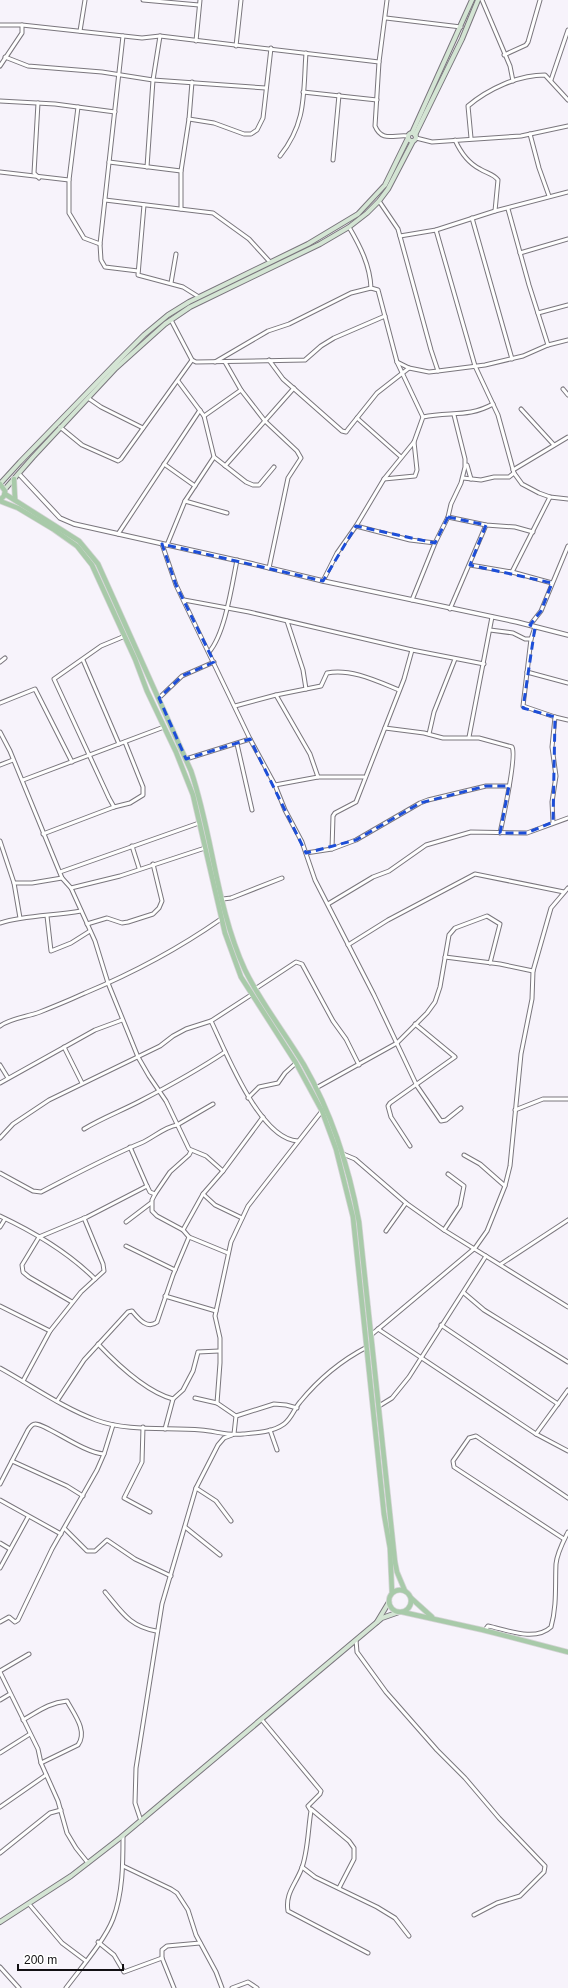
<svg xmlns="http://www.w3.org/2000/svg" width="568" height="1988" viewBox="0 0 568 1988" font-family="Helvetica,sans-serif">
<rect width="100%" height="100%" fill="#f7f3fb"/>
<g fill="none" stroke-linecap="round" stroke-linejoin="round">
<defs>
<g id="minor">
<polyline points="143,0 199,5"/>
<path d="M387,0L379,62L375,126C382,143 395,134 408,136"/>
<polyline points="482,0 510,66 513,81"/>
<polyline points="386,18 461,27"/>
<polyline points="0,25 22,25 142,38 160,36 379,62"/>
<polyline points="80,31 85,0"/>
<polyline points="123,36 100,244 101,260 105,267 138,271"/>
<polyline points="196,41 200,0"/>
<polyline points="236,46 241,0"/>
<polyline points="504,55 526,45 528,42 540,0"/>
<polyline points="5,57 28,66 102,72 153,80 266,88"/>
<polyline points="0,66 22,33 22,25"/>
<polyline points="551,80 568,30"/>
<polyline points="303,92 377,100"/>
<polyline points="0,101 55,104 115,112"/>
<polyline points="38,103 34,173 39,178"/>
<polyline points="78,107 69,180 69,213 84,238 100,244"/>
<polyline points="189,119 214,123 244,134 251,134 257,130 263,118 271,48"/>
<polyline points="530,134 539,168 549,196"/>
<polyline points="416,138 432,142 521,136 568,126"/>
<path d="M471,138L468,106C488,89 518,75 545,75L568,100"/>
<path d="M455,140C460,151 468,163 480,169C486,173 494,174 498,180L495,211"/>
<path d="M280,156C307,122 303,94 306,53"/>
<polyline points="333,160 339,95"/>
<polyline points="109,162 181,171"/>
<polyline points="147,167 153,80 160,36"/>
<polyline points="0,172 69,180"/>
<polyline points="105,200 213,213 249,239 270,262"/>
<polyline points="379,201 398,229 431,350 438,371"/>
<polyline points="144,205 138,275 183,287 199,297"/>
<polyline points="181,209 181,171 189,119 192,82"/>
<polyline points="508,209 529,285 548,345"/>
<polyline points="472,218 512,359"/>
<path d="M349,227C360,246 370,265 371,288L378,290L397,362L423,417"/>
<polyline points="436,230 475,366 498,415 514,473 522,484 539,493 550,497 568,499"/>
<polyline points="400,236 436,230 495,211 568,192"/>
<polyline points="520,253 568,239"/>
<polyline points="171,283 176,254"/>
<polyline points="538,313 568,305"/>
<polyline points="171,320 192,360 196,362 305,360 321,346 334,338 385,316"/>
<polyline points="269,360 283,379 342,431 346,432 349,428 377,393 409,368"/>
<polyline points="215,362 268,331 289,324 351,293 371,288"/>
<polyline points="225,362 241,390"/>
<polyline points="397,362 409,368 429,372 438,371 485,365 523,356 548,345 568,340"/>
<polyline points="178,381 204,416 214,457 246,482 253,485 259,485 274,467"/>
<polyline points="563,389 568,395"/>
<polyline points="88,398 101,407 143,428"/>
<polyline points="521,409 554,445"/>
<polyline points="204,416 241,390 265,421 297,451 301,458 288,478 269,568"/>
<polyline points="357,418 401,457"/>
<polyline points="60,427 82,445 118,461 121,459 192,360"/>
<polyline points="164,464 195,486"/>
<polyline points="467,465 471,479"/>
<polyline points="225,466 294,388"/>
<polyline points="513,470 568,437"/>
<polyline points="463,478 481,480 494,477 509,477 514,473"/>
<polyline points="384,479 415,476 417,470 414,442"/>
<polyline points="185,501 227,513"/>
<polyline points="448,517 486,525 515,527 533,532"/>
<polyline points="356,526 410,540 435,543"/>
<polyline points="118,534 200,410"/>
<polyline points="162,544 176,585 250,739 275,785 285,810 302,842 315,880 374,995 417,1086 441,1121 446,1120 461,1108"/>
<polyline points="167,545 185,501 214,457"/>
<polyline points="470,565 512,572 552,583"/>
<polyline points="512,572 550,497"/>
<path d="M323,581L337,553L356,526L384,479L414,442L423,417C449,411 468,418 493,404"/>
<polyline points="184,600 249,612 412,650 484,664"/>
<polyline points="412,600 435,543 448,517 451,504 461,483 465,467 465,459 454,415"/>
<polyline points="450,609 486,525"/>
<polyline points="287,621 303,670 306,689"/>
<polyline points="530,625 541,611 568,546"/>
<polyline points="535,627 531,639 523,706 555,717 552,747 556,776 552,802 553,822"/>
<polyline points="490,630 513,633 525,639 531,639"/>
<path d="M209,652C225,634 232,585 237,560"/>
<polyline points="83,660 119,744"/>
<polyline points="0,662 5,658"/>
<polyline points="527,672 568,683"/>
<polyline points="276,695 310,754 318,777"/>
<polyline points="159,698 182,676 214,662"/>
<polyline points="0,703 35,689 72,762"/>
<path d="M235,706L276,695L321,686L327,673C350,668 377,681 399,690"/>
<polyline points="555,717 568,720"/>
<path d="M385,728L424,733L443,738H479L512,747C517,755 503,819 500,833"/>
<polyline points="0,732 10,751 62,878 71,888 95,941 108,983 138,1057 149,1076 166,1101 189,1149 206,1156 223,1171"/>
<polyline points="429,734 434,712 455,659"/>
<polyline points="469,737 492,617"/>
<polyline points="237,744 252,810"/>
<polyline points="186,759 250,739"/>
<polyline points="0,765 13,760"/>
<polyline points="23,780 164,727"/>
<polyline points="275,785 318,777 364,777"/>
<polyline points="114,807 109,798 54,679 101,646 125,636"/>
<polyline points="43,834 114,807 130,803 143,795 143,787 125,742"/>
<polyline points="0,841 14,883 32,883 62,878"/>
<polyline points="132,846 139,868"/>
<polyline points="332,849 333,816 335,813 356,802 404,679 412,650"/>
<polyline points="306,853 332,849 356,840 420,803 428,800 486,786 509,786"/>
<polyline points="60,872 199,823"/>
<polyline points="14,883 20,918"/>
<polyline points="71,888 120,876 205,848"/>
<polyline points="223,899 231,898 282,878"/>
<polyline points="328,904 373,877 389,871 426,845 471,832 527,833 568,818"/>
<polyline points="47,916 51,951 71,943 90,931"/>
<path d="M0,923C26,915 54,916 81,911"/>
<polyline points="87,924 107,918 122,923 128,922 153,914 159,908 162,901 153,864"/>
<polyline points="348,945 388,920 475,874 564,892"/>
<polyline points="445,957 500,964 533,971"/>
<polyline points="255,989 296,962 302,964 333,1021 346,1039 359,1065"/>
<path d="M211,1021C226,1052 260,1140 298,1141"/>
<path d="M0,1026C11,1018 27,1017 40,1012C55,1006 70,1000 85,993C133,973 178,949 221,919"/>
<polyline points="64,1047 82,1083"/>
<polyline points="0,1065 8,1078"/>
<polyline points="0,1083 95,1030 122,1020"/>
<polyline points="316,1088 397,1043 427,1013 435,1002 440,987 449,935 455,928 487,916 500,924 490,963"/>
<polyline points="248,1098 259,1087 278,1083 285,1073 296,1063"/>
<polyline points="515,1110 543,1099 568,1099"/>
<path d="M84,1129C102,1118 121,1111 140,1101C169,1086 198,1070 225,1052"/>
<polyline points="0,1138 13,1124 49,1100 160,1046 173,1036 186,1029 211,1021 251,995"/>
<polyline points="410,1146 391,1117 388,1106 390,1103 455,1057 415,1024"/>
<polyline points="130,1147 147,1186 150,1192 155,1194"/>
<polyline points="191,1151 189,1155 170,1172 155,1194 152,1200 152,1211 157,1216 183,1230 189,1237 228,1253"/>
<polyline points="343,1154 355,1159 406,1203 444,1230 568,1307"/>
<polyline points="464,1155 480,1164 505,1186"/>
<path d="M0,1173L33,1191L41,1192C74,1175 107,1157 141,1143C153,1138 164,1127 177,1125L213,1104"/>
<polyline points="203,1194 215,1205 242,1218"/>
<path d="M0,1216C34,1232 69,1253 95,1279"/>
<polyline points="126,1222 151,1203"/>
<polyline points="0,1227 5,1219"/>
<polyline points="183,1230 203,1194 223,1171 263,1117"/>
<polyline points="444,1230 460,1206 464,1186 448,1174"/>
<polyline points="386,1231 406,1203"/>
<polyline points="126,1246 175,1270"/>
<polyline points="501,1264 568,1220"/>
<polyline points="464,1293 484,1310 568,1362"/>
<polyline points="165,1296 216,1311"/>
<polyline points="72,1302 29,1277 23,1272 22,1265 39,1237 87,1217 147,1186"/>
<polyline points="0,1306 50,1331"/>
<polyline points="441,1325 558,1404"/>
<polyline points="378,1329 536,1434 568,1451"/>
<polyline points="371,1335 475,1248 487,1231 505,1186 510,1166 521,1054 532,999 533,971 551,908 568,888"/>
<path d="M98,1344C116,1363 147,1392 173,1399L183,1390L193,1371L198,1352L219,1351"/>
<path d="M0,1368C31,1385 63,1408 96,1420C128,1432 167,1427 201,1430C215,1431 229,1436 243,1434C256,1433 273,1432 284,1424C292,1418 294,1409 300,1402C318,1380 342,1360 367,1347"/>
<polyline points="23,1381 50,1331 81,1292 104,1271 103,1264 84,1218"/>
<polyline points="195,1398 217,1403"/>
<path d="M57,1401L84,1360L128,1312L132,1311C138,1318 147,1330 157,1322L173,1275L189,1237"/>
<polyline points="379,1406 392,1398 409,1377 486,1256"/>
<polyline points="236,1416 274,1404 286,1405 297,1408"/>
<polyline points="143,1427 142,1462 124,1498 150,1512"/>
<polyline points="165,1429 173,1399"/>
<polyline points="270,1430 277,1450"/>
<polyline points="234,1434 236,1416 217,1403 220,1363 220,1338 215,1316 231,1242 248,1206 322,1111"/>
<polyline points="536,1434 568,1390"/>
<polyline points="12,1461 67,1486 83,1496"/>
<path d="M0,1484L28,1430C30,1427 32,1424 35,1424C45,1423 83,1453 104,1454"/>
<polyline points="196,1488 216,1501 231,1521"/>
<polyline points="0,1500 61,1534"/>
<polyline points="185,1527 220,1555"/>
<polyline points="65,1529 87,1551 95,1551 107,1540 135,1559 171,1576"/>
<polyline points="564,1539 454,1467 453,1461 469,1438 476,1436 568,1498"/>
<polyline points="0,1543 10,1549"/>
<polyline points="0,1568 28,1517"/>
<path d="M105,1592C122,1612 129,1626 156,1631"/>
<polyline points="0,1622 9,1617 15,1622 18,1620 52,1549 97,1470 104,1454 113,1425"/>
<path d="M485,1630L488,1626C507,1630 535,1642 551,1627C557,1606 555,1585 556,1564C557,1553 563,1542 568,1532"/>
<polyline points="356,1640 357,1652 386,1692 437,1750 465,1778 499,1818 545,1866 544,1872 520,1896 497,1903 474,1915"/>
<polyline points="0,1671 29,1654"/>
<polyline points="0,1672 38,1749 41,1763 58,1801 67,1833 76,1848 88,1863"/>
<polyline points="0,1700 10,1694"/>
<path d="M23,1720C39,1711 48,1703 67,1701C74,1714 88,1731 78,1745L41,1763"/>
<path d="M262,1720L321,1791L320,1794L308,1806L311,1811C308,1828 308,1854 301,1870C295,1885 285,1894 288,1911L368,1953"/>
<polyline points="0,1753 30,1734"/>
<polyline points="0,1807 46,1775"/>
<polyline points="311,1809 349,1841 354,1848 354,1859 339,1888"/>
<polyline points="141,1821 135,1803 136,1768 162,1604 196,1488 218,1445 224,1438 232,1435"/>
<polyline points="0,1853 50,1813 61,1810"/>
<polyline points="123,1866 171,1889 177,1893 188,1910 196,1935 216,1972 222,1988"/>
<polyline points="302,1867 315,1877 377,1907 395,1918 409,1936"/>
<polyline points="29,1904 62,1943 86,1961"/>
<polyline points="98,1942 114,1955 124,1972 162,1958"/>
<polyline points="0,1967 19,1988"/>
<path d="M66,1988C80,1969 105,1940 113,1919C123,1893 123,1863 123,1836"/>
<polyline points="174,1988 162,1958 162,1950 167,1946 200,1943"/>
<polyline points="232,1988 248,1982 257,1988"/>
</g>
<polyline id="tertiary" points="19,474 60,518 74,524 253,564 323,581 517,622 568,635"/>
<g id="secondary">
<polyline points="412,133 472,0"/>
<circle cx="412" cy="137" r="4"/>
<polyline points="415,135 462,39 478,0"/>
<polyline points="0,484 20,462 117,362 144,335 168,315 189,302 308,244 358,214 385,185 408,138"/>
<polyline points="5,489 33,457 116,368 165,324 190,307 320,244 349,227 367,213 379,201 388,189 413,141"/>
<polyline points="377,1622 389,1602"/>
<polyline points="0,1922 71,1876 120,1838 382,1618 399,1612"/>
</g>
<g id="primary">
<polyline points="14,479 15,499"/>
<polyline points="0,484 5,491 4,496 0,500"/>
<path d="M5,494L79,541L98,564L191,771C213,836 216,907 245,970C261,1003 285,1033 304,1065C332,1114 349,1167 359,1222L395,1562L397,1572L405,1591"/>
<polyline points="0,501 18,508 53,529 77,546 92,565 135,659 147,691 176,752 193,795 225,933 241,977 296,1063 322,1111 336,1149 353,1217 384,1514 390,1548 392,1593"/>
<circle cx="400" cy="1601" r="11"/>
<polyline points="411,1598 432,1617"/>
<polyline points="402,1612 483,1630 568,1652"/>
</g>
</defs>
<!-- minor casing -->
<use href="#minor" stroke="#7a767d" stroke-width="5"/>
<!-- tertiary casing -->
<use href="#tertiary" stroke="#7a767d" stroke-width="5.5"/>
<!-- secondary casing -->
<use href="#secondary" stroke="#7a767d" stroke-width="6"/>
<!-- primary casing -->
<use href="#primary" stroke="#d4d4d5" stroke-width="6"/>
<!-- minor -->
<use href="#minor" stroke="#fff" stroke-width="3"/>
<!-- tertiary -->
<use href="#tertiary" stroke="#fff" stroke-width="3.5"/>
<!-- secondary -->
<use href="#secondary" stroke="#d4e5d4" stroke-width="4"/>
<!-- primary -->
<use href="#primary" stroke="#a8caa9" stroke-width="4.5"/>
</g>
<!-- marked area -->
<path fill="none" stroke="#1d4ed8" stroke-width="3" stroke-dasharray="8 5" stroke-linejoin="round" d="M448,517L486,525L470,565L552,583L541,611L530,625L535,627L523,708L555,717L553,822L527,833H500L509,786H486L420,803L356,840L306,853L250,739L186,759L159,698L182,676L214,662L176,585L162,544L323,581L356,526L435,543Z"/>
<!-- scale -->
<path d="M18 1964v6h105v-6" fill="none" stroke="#121013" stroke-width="2"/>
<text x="24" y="1964" font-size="12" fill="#121013" stroke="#ffffff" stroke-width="3" paint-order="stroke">200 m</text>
</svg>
